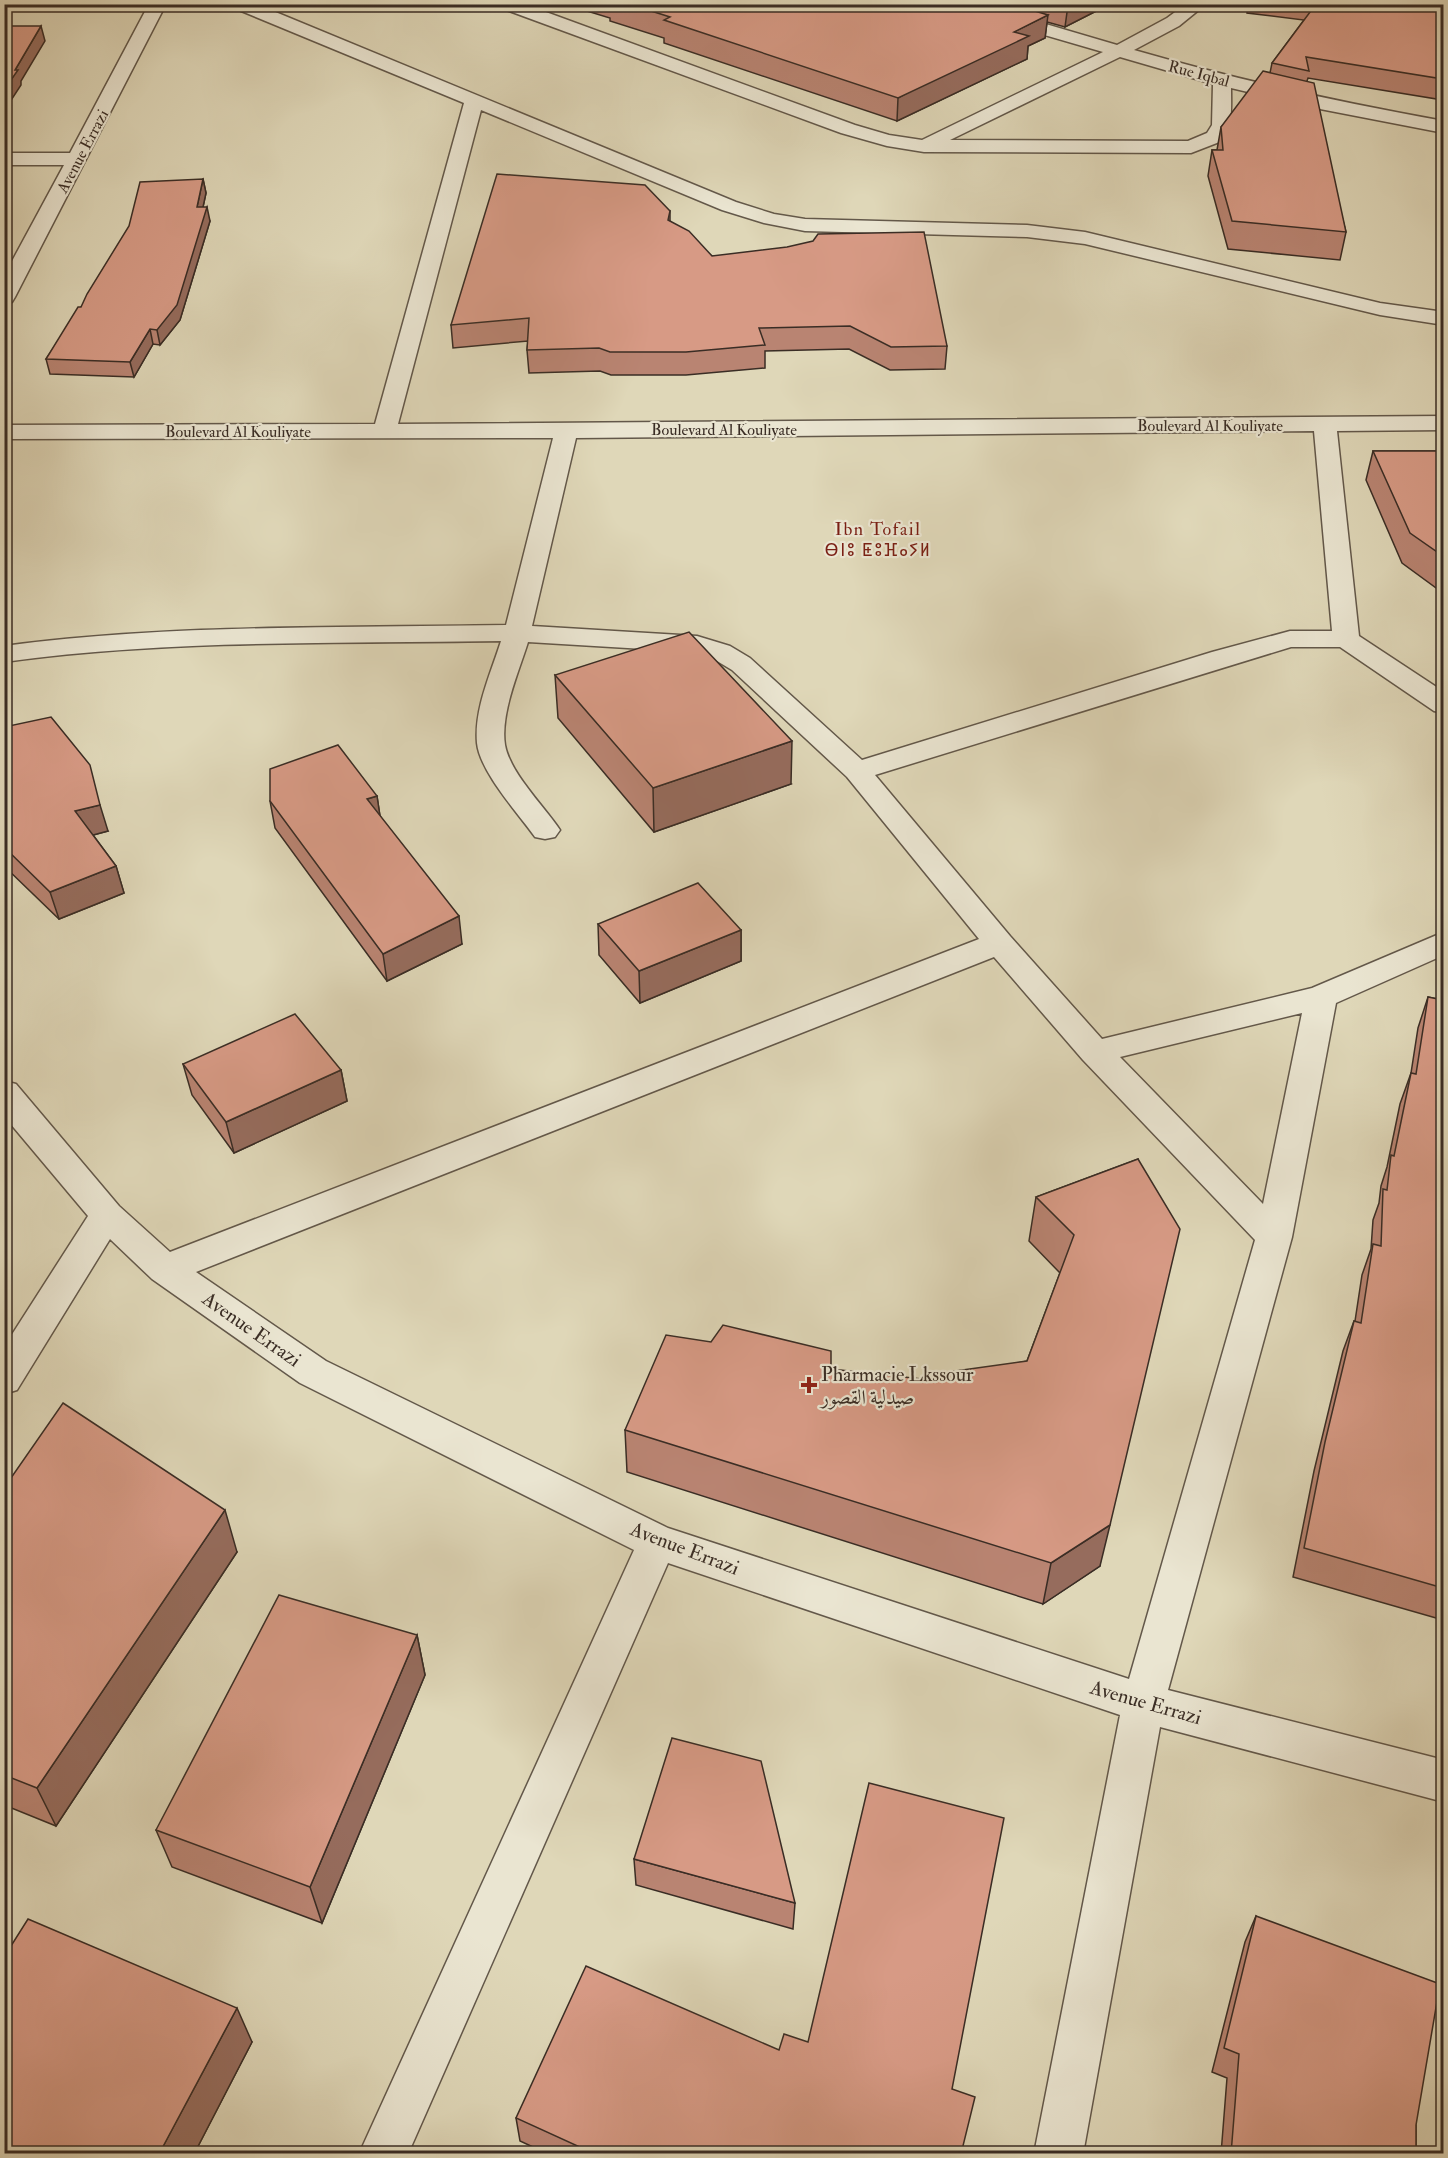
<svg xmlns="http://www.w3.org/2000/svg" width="1448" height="2158" viewBox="0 0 1448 2158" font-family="'IM FELL Double Pica',Amiri,'Noto Sans Tifinagh',serif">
<rect width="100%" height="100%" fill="#dfd7b8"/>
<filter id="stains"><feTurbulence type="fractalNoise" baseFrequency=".00333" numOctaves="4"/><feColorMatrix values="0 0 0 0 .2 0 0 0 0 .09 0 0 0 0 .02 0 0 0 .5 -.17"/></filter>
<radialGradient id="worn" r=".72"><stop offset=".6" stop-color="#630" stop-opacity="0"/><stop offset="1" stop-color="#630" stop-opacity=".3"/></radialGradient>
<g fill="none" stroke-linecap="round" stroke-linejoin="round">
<defs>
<g id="minor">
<polygon points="149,4 166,4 15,297 12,302 4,303 4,276 64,165 4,165 4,153 70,153"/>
<path d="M232,4H256L736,202L774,214L805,219L1027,225L1085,232L1380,303L1444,312V325L1380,315L1085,244L1027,237L805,231L764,223L722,210L481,110L398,424L1444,416V430L1337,431L1359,636L1444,692V713L1434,711L1340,647H1291L875,775L1010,936L1102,1039L1312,988L1444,932V955L1336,1003L1292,1237L1168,1690L1444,1760V1802L1160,1727L1083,2154H1034L1120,1715L668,1563L408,2154H359L634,1550L300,1383L152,1279L110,1239L17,1390L4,1394V1347L88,1216L4,1116V1081L16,1084L119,1206L170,1252L979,939L847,777L732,670L712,658L694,652L528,642C519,671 500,714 505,745C510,773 544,806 560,830L555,837L545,839L535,837C518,813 480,772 477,743C474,709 491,673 501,641C336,644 168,639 4,662V646C170,624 339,628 506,625L553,438L4,439V425L375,424L464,103L234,8ZM1314,431L1332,631H1290L1212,652L862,760L750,658L730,646L697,636L532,626L576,438ZM994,957L1083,1060L1255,1240L1129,1679L668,1528L326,1361L196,1272ZM1302,1013L1263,1204L1120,1057Z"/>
<path d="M499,4H524L855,125L889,135L922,140L1103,52L952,8L950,4H978L1117,45L1167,18L1186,4H1206L1179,26L1134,50C1238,80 1337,102 1444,121V133L1320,109L1231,88C1231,107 1233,125 1222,141L1191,153L924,152L887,146L841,133L501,8ZM1120,57L1213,84L1212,125L1207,133L1188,141L950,140Z"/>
</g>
</defs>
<!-- minor casing -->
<use href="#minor" stroke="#63584a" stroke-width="3"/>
<!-- minor -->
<use href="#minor" fill="#eae5d1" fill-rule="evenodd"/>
</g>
<!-- wall -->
<g fill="#b98472" stroke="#3a2d25" stroke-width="1.5">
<polygon points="564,4 1110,4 1065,27 1047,22 1045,38 1028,46 1027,59 897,121 664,43 664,38 610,21 610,18"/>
<polygon points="1248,4 1443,4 1443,100 1308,78 1307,81 1346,232 1340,260 1228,249 1208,176 1212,150 1217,150 1221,127 1270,73 1272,63 1304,20 1247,13"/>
<polygon points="203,179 206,193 203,207 210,221 180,320 160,345 153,344 134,377 50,374 46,359 81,307"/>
<polygon points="670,211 670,221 712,256 947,346 945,369 890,370 849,349 765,351 765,368 686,375 611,375 600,371 529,373 527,350 528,341 453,348 451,325"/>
<polygon points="1373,451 1443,451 1443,593 1402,563 1366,480"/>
<polygon points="555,675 791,784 654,832 558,718"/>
<polygon points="4,727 108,831 93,835 116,866 124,893 59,919 4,866"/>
<polygon points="377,796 380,816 462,944 387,981 275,828 270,801"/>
<polygon points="598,924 741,930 741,961 640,1003 599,955"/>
<polygon points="1428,997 1443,1000 1443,1620 1293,1577 1314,1471 1343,1351 1354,1321 1355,1321 1362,1275 1371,1249 1373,1220 1379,1203 1381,1186 1387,1167 1400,1104 1411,1073 1418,1028"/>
<polygon points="183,1064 341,1070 347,1101 234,1153 192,1095"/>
<polygon points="1138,1159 1100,1566 1043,1604 627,1472 625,1430 931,1380 1027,1361 1060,1273 1029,1241 1036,1197"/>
<polygon points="4,1488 237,1552 56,1826 4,1805"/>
<polygon points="417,1635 425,1675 322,1923 172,1867 156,1830"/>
<polygon points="634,1859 795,1903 793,1929 636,1885"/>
<polygon points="1256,1916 1416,2125 1416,2154 1221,2154 1227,2078 1212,2072 1245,1942"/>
<polygon points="4,1957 252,2042 194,2154 4,2154"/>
<polygon points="779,2050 952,2089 961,2154 548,2154 520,2141 516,2118"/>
</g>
<!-- shaded-wall -->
<g fill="#966c5d" stroke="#3a2d25" stroke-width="1.5">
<polygon points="1110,4 1065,27 1068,5"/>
<polygon points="1048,15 1045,38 1028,46 1027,59 897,121 898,98 1014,32"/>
<polygon points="41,26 45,41 21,81 21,85 4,111 4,90 15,70"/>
<polygon points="203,179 206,193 200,221 197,207"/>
<polygon points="207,207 210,221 180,320 160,345 157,330"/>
<polygon points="150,329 153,344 134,377 130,362"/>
<polygon points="792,741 791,784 654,832 653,788"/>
<polygon points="377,796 381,823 367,799"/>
<polygon points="100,805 108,831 82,838 75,811"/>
<polygon points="116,866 124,893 59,919 50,892"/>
<polygon points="459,916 462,944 387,981 383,954"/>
<polygon points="741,930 741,961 640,1003 639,971"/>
<polygon points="341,1070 347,1101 234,1153 226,1122"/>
<polygon points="225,1510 237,1552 56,1826 37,1788"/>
<polygon points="1110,1525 1100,1566 1043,1604 1051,1563"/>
<polygon points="417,1635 425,1675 322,1923 310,1887"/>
<polygon points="237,2008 252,2042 194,2154 159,2154"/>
</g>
<!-- building -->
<g fill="#d79a85" stroke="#3a2d25" stroke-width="1.5">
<polygon points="629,4 1012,4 1048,15 1014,32 1029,36 898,98 664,20 670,17"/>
<polygon points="1316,4 1443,4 1443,79 1306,57 1309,71 1272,63"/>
<polygon points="4,26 41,26 15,70 18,70 4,90"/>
<polygon points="1263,71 1314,83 1346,232 1232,221 1212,150 1223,150 1221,127"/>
<polygon points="497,174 645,185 670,211 668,220 689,231 712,256 787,247 813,241 818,234 924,232 947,346 891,347 850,326 759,328 765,345 686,352 610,352 599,348 527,350 529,318 451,325"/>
<polygon points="203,179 197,207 207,207 177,305 157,330 150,329 130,362 46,359 78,307 81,307 87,294 129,226 140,182"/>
<polygon points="1373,451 1443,451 1443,556 1410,533"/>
<polygon points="689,632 792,741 653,788 555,675"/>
<polygon points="51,717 90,765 100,805 75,811 116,866 50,892 4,847 4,727"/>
<polygon points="338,745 377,796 367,799 459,916 383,954 270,801 270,769"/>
<polygon points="698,883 741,930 639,971 598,924"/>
<polygon points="1428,997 1443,1000 1443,1588 1304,1548 1325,1442 1354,1321 1361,1323 1373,1244 1381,1246 1383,1189 1387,1190 1391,1155 1394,1156 1411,1073 1416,1074"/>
<polygon points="295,1014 341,1070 226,1122 183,1064"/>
<polygon points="1138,1159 1180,1229 1110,1525 1051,1563 625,1430 666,1335 711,1342 723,1325 831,1351 831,1369 931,1380 941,1373 1027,1361 1074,1235 1036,1197"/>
<polygon points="63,1403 225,1510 37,1788 4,1775 4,1488"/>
<polygon points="279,1595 417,1635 310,1887 156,1830"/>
<polygon points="672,1738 761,1761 795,1903 634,1859"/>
<polygon points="869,1783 1004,1818 952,2089 975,2097 961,2154 595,2154 516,2118 586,1966 779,2050 784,2034 808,2042"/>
<polygon points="1256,1916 1440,1984 1416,2125 1416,2154 1231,2154 1239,2054 1224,2048"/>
<polygon points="28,1919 237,2008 159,2154 19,2154 4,2147 4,1957"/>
</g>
<!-- markers -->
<path fill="#8f2418" stroke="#eae5d1" stroke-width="2" d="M806 1376h6v6h6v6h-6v6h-6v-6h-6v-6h6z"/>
<g text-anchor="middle" stroke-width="4.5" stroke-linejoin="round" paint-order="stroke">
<!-- far-street labels -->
<g font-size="16" fill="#3a2d25" stroke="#eae5d1">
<text transform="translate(1199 73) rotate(15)" y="6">Rue Iqbal</text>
<text transform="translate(82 151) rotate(-62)" y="6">Avenue Errazi</text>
<text x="1210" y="431">Boulevard Al Kouliyate</text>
<text x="724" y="435">Boulevard Al Kouliyate</text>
<text x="238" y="437">Boulevard Al Kouliyate</text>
</g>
<!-- far-neighbourhood labels -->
<g font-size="18" letter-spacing="1.5" fill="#7a1f14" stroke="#eae5d1">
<text x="878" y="535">Ibn Tofail<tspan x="878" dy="21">ⴱⵏⵓ ⵟⵓⴼⴰⵢⵍ</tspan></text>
</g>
<!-- street labels -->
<g font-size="20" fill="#3a2d25" stroke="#eae5d1">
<text transform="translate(252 1329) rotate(35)" y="7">Avenue Errazi</text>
<text transform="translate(685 1548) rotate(21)" y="7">Avenue Errazi</text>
<text transform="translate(1146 1702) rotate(16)" y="7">Avenue Errazi</text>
</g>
<!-- poi labels -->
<g font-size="20" fill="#3a2d25" stroke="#eae5d1" text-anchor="start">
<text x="821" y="1381">Pharmacie Lkssour<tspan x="821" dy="23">صيدلية القصور</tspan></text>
</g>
</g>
<!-- margin -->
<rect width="1448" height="2158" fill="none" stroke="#dfd7b8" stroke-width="24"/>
<rect x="6" y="6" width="1436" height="2146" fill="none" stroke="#3a2d25" stroke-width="3"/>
<rect x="12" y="12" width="1424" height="2134" fill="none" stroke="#3a2d25" stroke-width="1.5"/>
<rect width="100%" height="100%" filter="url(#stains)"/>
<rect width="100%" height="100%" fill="url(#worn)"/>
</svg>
